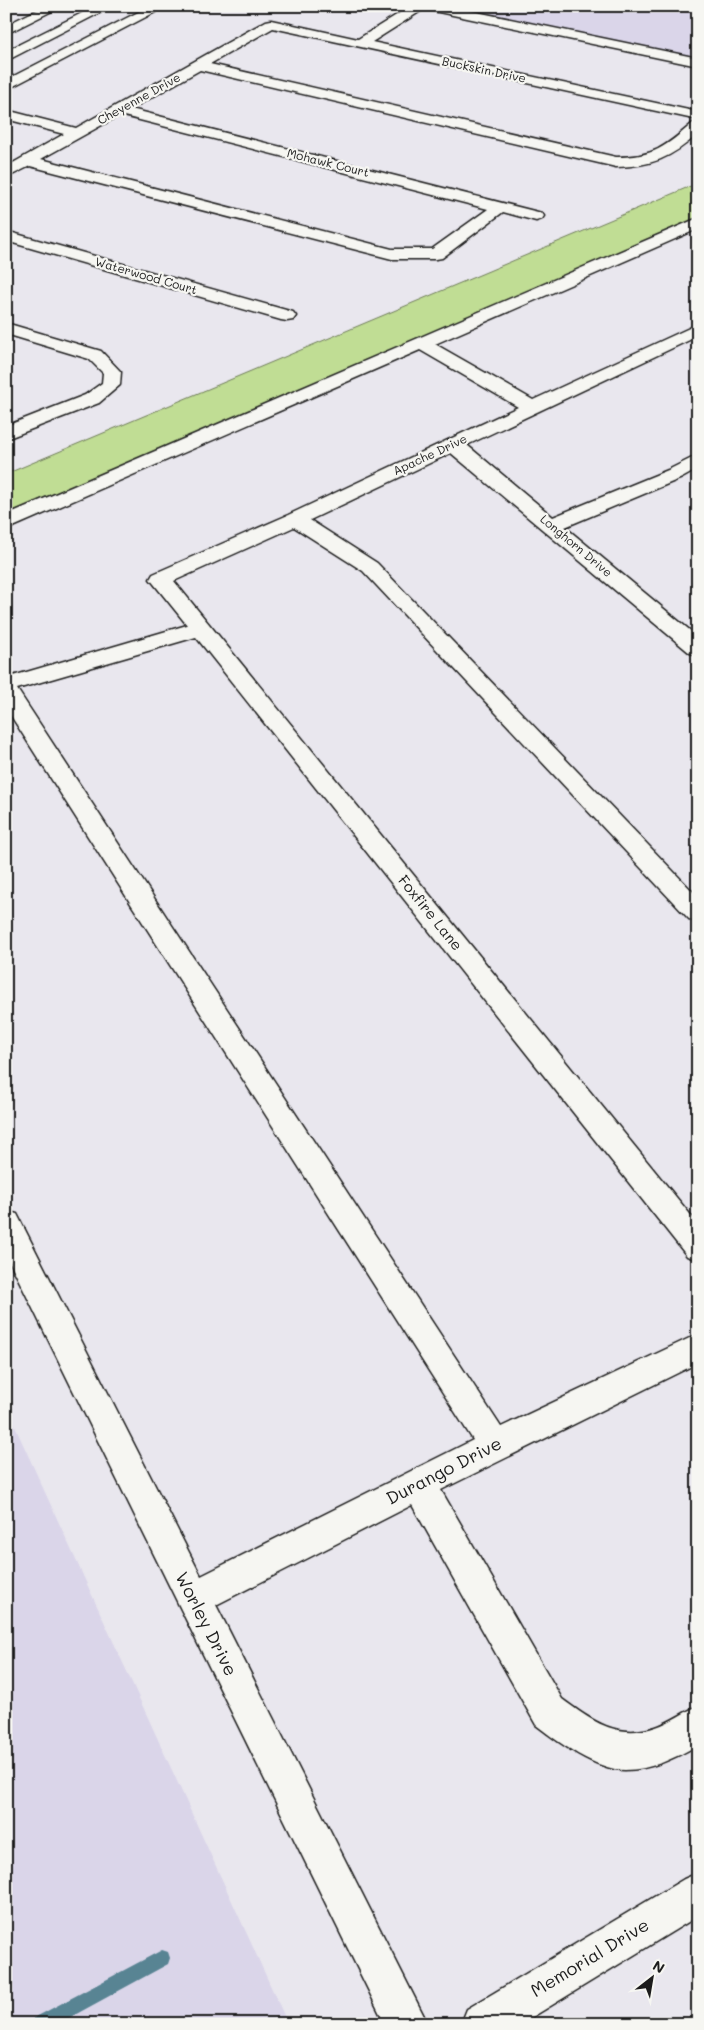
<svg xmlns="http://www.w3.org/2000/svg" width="704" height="2030" viewBox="0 0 704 2030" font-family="Mali,sans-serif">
<rect width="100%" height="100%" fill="#e9e7ee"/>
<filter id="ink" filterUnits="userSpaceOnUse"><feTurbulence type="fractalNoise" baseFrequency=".02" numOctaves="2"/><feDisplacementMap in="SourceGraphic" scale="10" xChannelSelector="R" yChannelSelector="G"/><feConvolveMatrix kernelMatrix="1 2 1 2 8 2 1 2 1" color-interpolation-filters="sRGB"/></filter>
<g filter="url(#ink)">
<!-- built -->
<g fill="#dad5e9">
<polygon points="445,6 698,6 698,49 687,57"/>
<polygon points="6,1407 288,2024 6,2024"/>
</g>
<!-- green -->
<polygon fill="#c0dd94" stroke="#6e7c58" points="698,183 698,219 6,518 6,474"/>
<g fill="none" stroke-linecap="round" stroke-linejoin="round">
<!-- stream -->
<polygon fill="#598493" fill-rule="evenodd" points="162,1950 168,1952 170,1958 168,1964 58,2024 32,2024 34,2018"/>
<defs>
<g id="minor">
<polygon points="150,6 167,6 6,90 6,80"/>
<path d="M411,6H448L698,58V66L424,9L372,42L698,112V120L273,28L210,64L616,157C654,157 665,147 693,123L698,122V134C671,158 652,166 616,167L200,70L131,109L542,213L544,216L542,219L536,221L503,212L442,258L436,259H392L30,166L6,178V167L64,134L6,119V110L76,128L266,21L271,20L358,39ZM120,115L488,209L432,249H392L41,159Z"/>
<path d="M698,218V229L435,344L533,400L698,324V336L467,445L553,517L668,470L698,455V469L682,478L565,527L698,637V655L690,653L451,453L310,520L377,563L698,897V922L689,919L363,571L294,527L174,581L698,1224V1260L687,1256L196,637L17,689L501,1427L698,1334V1363L441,1490L562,1699C592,1721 617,1740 656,1727C671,1722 684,1712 698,1706V1745C675,1758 651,1770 625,1770C596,1770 558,1742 536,1725L412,1505L216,1605L428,2024H385L6,1254V1211L17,1214L201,1576L473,1440L6,708V678L187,625L150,579L153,574L288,515L518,407L420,350L13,527L6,529V515Z"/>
<polygon points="6,231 293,312 296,316 293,320 287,321 281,320 6,241"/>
<polygon points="6,323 101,351 121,372 120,385 99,403 6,439 6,426 85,395 102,383 103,373 89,359 6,334"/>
<polygon points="698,1873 698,1916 521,2024 461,2024 467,2009 684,1879"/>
</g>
<g id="major">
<polygon points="45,6 62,6 6,34 6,25"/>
<polygon points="96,6 113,6 6,61 6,51"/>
</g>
</defs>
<!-- minor casing -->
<use href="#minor" stroke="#1c1c1c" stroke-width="3"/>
<!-- major casing -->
<use href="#major" stroke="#1c1c1c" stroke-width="3"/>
<!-- minor -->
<use href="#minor" fill="#f6f6f2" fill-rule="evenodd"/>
<!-- major -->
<use href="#major" fill="#f6f6f2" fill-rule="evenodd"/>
</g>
</g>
<g text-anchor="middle" stroke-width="4.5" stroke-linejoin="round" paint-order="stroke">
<!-- far-street labels -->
<g font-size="12" fill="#1c1c1c" stroke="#f6f6f2">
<text transform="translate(484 70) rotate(12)" y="4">Buckskin Drive</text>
<text transform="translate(139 99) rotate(-29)" y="4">Cheyenne Drive</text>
<text transform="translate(328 163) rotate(14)" y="4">Mohawk Court</text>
<text transform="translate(146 276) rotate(16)" y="4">Waterwood Court</text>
<text transform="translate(430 455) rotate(-25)" y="4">Apache Drive</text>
<text transform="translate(576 546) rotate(40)" y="4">Longhorn Drive</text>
</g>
<!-- street labels -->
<g font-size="15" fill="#1c1c1c" stroke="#f6f6f2">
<text transform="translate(430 913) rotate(51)" y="5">Foxfire Lane</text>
</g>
<!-- near-street labels -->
<g font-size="18" fill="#1c1c1c" stroke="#f6f6f2">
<text transform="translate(444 1471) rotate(-27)" y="6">Durango Drive</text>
<text transform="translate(206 1624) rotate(63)" y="6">Worley Drive</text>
<text transform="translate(590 1958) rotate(-31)" y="6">Memorial Drive</text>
</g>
</g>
<!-- margin -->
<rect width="704" height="2030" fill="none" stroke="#f6f6f2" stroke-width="25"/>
<rect x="12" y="12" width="679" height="2005" fill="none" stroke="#1c1c1c" stroke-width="2" filter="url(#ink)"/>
<!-- north arrow -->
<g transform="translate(652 1978) rotate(31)" stroke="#f6f6f2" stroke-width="4" paint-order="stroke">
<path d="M0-4L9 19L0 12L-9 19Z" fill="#1c1c1c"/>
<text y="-8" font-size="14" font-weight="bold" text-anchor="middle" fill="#1c1c1c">N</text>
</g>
</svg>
